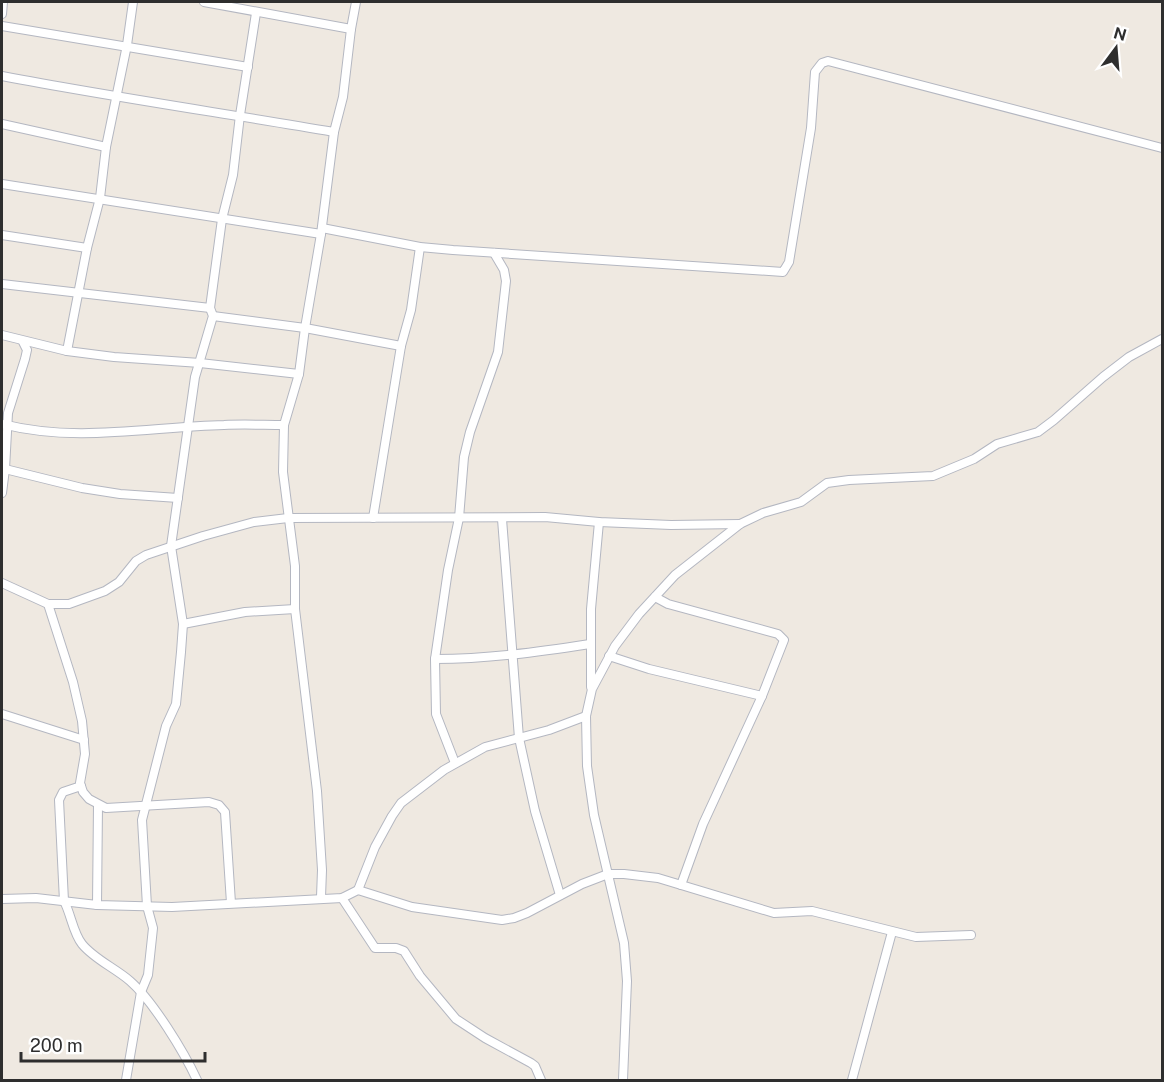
<svg xmlns="http://www.w3.org/2000/svg" width="1164" height="1082" viewBox="0 0 1164 1082" font-family="'Public Sans',sans-serif">
<rect width="100%" height="100%" fill="#efe9e1"/>
<g fill="none" stroke-linecap="round" stroke-linejoin="round">
<defs>
<g id="minor">
<polyline points="204,2 351,29"/>
<polyline points="2,14 3,2"/>
<polyline points="2,26 248,67"/>
<path d="M2,76C112,97 223,113 334,132"/>
<polyline points="2,124 106,147"/>
<polyline points="2,184 321,234"/>
<polyline points="322,228 420,247 453,250 783,272 789,262 811,128 815,72 822,63 828,61 1162,148"/>
<polyline points="2,235 87,248"/>
<polyline points="2,284 210,308"/>
<polyline points="213,316 305,328 401,346"/>
<polyline points="2,335 67,351 114,357 200,363 299,374"/>
<polyline points="67,351 87,248 100,198 106,147 127,45 133,2"/>
<path d="M2,424C77,443 148,427 224,425C244,424 264,425 284,425"/>
<polyline points="5,469 82,488 120,494 178,498"/>
<polyline points="2,493 5,469 8,413 25,359 27,350 23,342"/>
<polyline points="373,518 401,346 411,310 420,247"/>
<polyline points="502,519 519,738 535,811 560,895"/>
<polyline points="2,583 48,604 69,604 105,591 119,582 136,561 146,555 203,536 254,522 288,518 545,517 599,522 671,525 740,524"/>
<polyline points="655,597 668,604 778,634 784,640 762,696 703,824 681,885"/>
<polyline points="48,604 73,682 82,721 85,754 80,783 83,792 89,799 106,808 209,802 219,805 225,812 231,903"/>
<polyline points="183,624 245,612 295,609"/>
<polyline points="609,656 649,669 762,696"/>
<path d="M435,659C488,659 538,652 590,644"/>
<polyline points="591,687 591,609 599,522"/>
<polyline points="2,714 84,740"/>
<polyline points="455,763 436,714 435,659 448,570 459,518 464,457 470,432 498,352 506,281 504,270 494,253"/>
<path d="M81,786L63,792L59,800L64,901C71,914 73,933 82,944C94,959 115,968 130,981C153,1001 184,1052 197,1080"/>
<polyline points="358,890 375,847 392,816 401,803 444,770 485,747 549,730 586,716"/>
<polyline points="321,897 322,870 317,791 295,609 295,566 283,472 284,425 299,374 305,328 321,234 334,132 343,97 351,29 356,2"/>
<polyline points="342,898 375,948 396,948 404,951 420,976 456,1019 485,1038 531,1063 535,1066 541,1080"/>
<polyline points="2,899 36,898 97,905 172,907 342,898 358,890 412,907 502,920 514,918 527,913 582,884 608,874 624,874 658,878 774,913 812,911 916,937 971,935"/>
<polyline points="97,905 98,805"/>
<polyline points="126,1080 141,992 148,975 153,928 147,906 142,820 166,726 176,704 181,652 183,624 171,546 195,377 213,316 210,308 222,219 233,175 240,115 256,13"/>
<polyline points="623,1080 627,981 624,943 594,815 587,766 586,716 592,689 615,646 639,614 675,575 740,524 763,513 801,502 827,483 849,480 933,476 974,459 997,444 1038,432 1054,420 1103,377 1129,357 1162,339"/>
<polyline points="852,1080 892,932"/>
</g>
</defs>
<!-- minor casing -->
<use href="#minor" stroke="#b4b7c1" stroke-width="10"/>
<!-- minor -->
<use href="#minor" stroke="#fff" stroke-width="8"/>
</g>
<!-- border -->
<rect width="1164" height="1082" fill="none" stroke="#2e2e2e" stroke-width="6"/>
<!-- north arrow -->
<g transform="translate(1116 48) rotate(16)" stroke="#ffffff" stroke-width="4.5" paint-order="stroke">
<path d="M0-4.5L10 22L0 15L-10 22Z" fill="#2e2e2e"/>
<text y="-9" font-size="16" font-weight="bold" text-anchor="middle" fill="#2e2e2e">N</text>
</g>
<!-- scale -->
<path d="M21 1052v9h184v-9" fill="none" stroke="#2e2e2e" stroke-width="3"/>
<text x="30" y="1052" font-size="18" fill="#2e2e2e" stroke="#ffffff" stroke-width="4.5" paint-order="stroke">200 m</text>
</svg>
